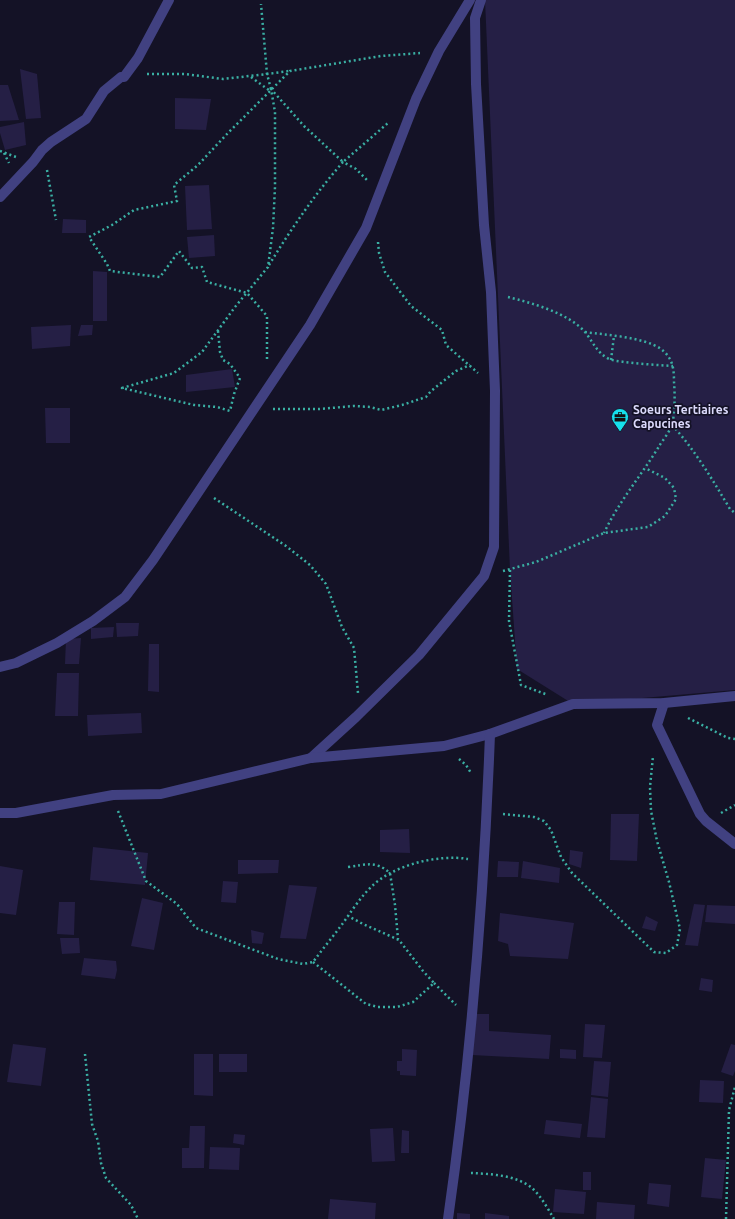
<svg xmlns="http://www.w3.org/2000/svg" width="735" height="1219" viewBox="0 0 735 1219" font-family="Ubuntu,sans-serif">
<rect width="100%" height="100%" fill="#141226"/>
<!-- building -->
<g fill="#251f45">
<polygon points="485,0 735,0 735,690 573,704 517,669 510,570"/>
<polygon points="20,69 37,74 41,118 26,119"/>
<polygon points="0,85 8,85 19,120 0,121"/>
<polygon points="175,98 211,99 206,130 175,129"/>
<polygon points="24,122 26,145 5,150 0,133 0,127"/>
<polygon points="209,185 212,229 187,230 185,186"/>
<polygon points="63,219 86,220 86,233 62,233"/>
<polygon points="214,235 215,256 189,258 187,237"/>
<polygon points="93,271 107,272 107,321 93,321"/>
<polygon points="71,325 70,346 32,349 31,327"/>
<polygon points="81,325 93,325 92,335 78,336"/>
<polygon points="232,369 235,387 186,392 186,375"/>
<polygon points="45,408 70,408 70,443 46,443"/>
<polygon points="116,623 139,623 138,636 117,637"/>
<polygon points="114,627 113,637 91,639 91,628"/>
<polygon points="81,638 79,664 65,664 66,639"/>
<polygon points="149,644 159,644 159,692 148,691"/>
<polygon points="57,673 79,673 78,716 55,716"/>
<polygon points="141,713 142,733 88,736 87,715"/>
<polygon points="611,814 639,814 637,861 610,860"/>
<polygon points="409,829 410,853 380,852 380,830"/>
<polygon points="93,847 148,853 145,885 90,880"/>
<polygon points="570,850 583,852 581,868 569,864"/>
<polygon points="238,860 279,860 278,873 238,874"/>
<polygon points="498,861 519,862 518,877 497,877"/>
<polygon points="523,861 560,868 559,883 521,878"/>
<polygon points="0,866 23,870 16,915 0,913"/>
<polygon points="223,881 238,882 236,903 221,902"/>
<polygon points="289,885 317,887 306,939 280,938"/>
<polygon points="142,898 163,903 154,950 131,946"/>
<polygon points="59,902 75,902 74,935 57,934"/>
<polygon points="694,904 705,905 698,946 685,945"/>
<polygon points="707,905 735,906 735,924 705,922"/>
<polygon points="500,913 574,923 568,959 510,956 508,944 498,941"/>
<polygon points="646,916 658,922 655,931 642,928"/>
<polygon points="251,930 264,933 262,944 252,943"/>
<polygon points="60,938 79,938 80,953 62,954"/>
<polygon points="84,958 116,961 117,970 115,979 81,975"/>
<polygon points="701,978 713,980 712,992 699,990"/>
<polygon points="474,1014 489,1014 489,1031 551,1035 549,1059 472,1055"/>
<polygon points="585,1024 605,1025 602,1058 583,1057"/>
<polygon points="13,1044 46,1048 41,1086 7,1082"/>
<polygon points="731,1044 735,1045 735,1071 733,1076 721,1072"/>
<polygon points="402,1049 417,1050 416,1076 400,1075 400,1071 397,1071 397,1061 402,1061"/>
<polygon points="560,1049 576,1050 576,1059 560,1058"/>
<polygon points="194,1054 213,1054 213,1096 194,1095"/>
<rect x="219" y="1054" width="28" height="18"/>
<polygon points="594,1061 611,1062 608,1097 591,1095"/>
<polygon points="700,1080 724,1081 723,1103 699,1102"/>
<polygon points="591,1097 608,1099 605,1138 587,1137"/>
<polygon points="546,1120 582,1124 580,1138 544,1134"/>
<polygon points="190,1126 205,1126 204,1168 182,1168 182,1148 189,1148"/>
<polygon points="393,1128 395,1161 372,1162 370,1129"/>
<polygon points="402,1130 409,1131 409,1153 401,1153"/>
<polygon points="234,1134 245,1135 244,1145 233,1143"/>
<polygon points="210,1147 240,1148 239,1170 209,1169"/>
<polygon points="705,1158 726,1160 722,1199 701,1197"/>
<rect x="583" y="1172" width="8" height="18"/>
<polygon points="649,1183 671,1185 669,1207 647,1204"/>
<polygon points="555,1189 586,1192 584,1214 553,1212"/>
<polygon points="330,1199 376,1203 375,1219 328,1219"/>
<polygon points="597,1202 635,1205 634,1219 596,1219"/>
<polygon points="457,1213 470,1214 470,1219 457,1219"/>
<polygon points="485,1213 509,1216 509,1219 485,1219"/>
</g>
<g fill="none" stroke-linecap="round" stroke-linejoin="round">
<!-- path -->
<g stroke="#3aafa3" stroke-width="2.5" stroke-dasharray="2 3" stroke-linecap="butt">
<polyline points="147,74 185,74 223,79 267,74 261,4"/>
<polyline points="251,77 270,91"/>
<polyline points="271,89 267,74 289,71"/>
<polyline points="0,151 16,157"/>
<polyline points="4,153 9,163"/>
<polyline points="47,170 56,220"/>
<polyline points="378,242 379,253 385,272 411,306 442,330 446,345 478,373"/>
<path d="M269,265C291,229 315,194 343,162L356,169L367,180"/>
<path d="M508,297C532,303 568,313 585,332C593,342 597,353 609,359C614,361 619,361 624,362C640,364 657,365 673,366"/>
<polyline points="218,331 220,352 223,360 230,364 240,378 234,394 230,411 217,407 194,405 122,388 174,373 202,352 235,307 268,267 273,228 275,187 275,112 271,89 304,126 343,162 388,123"/>
<path d="M585,332C606,335 644,337 661,349C673,358 674,369 674,382C675,394 675,413 672,425C669,433 662,441 658,448C640,477 618,503 604,533"/>
<polyline points="267,359 267,316 247,293 207,282 202,267 192,268 179,251 160,277 110,271 107,264 89,237 112,225 134,210 177,201 174,185 198,165 227,134 290,71 381,56 420,53"/>
<polyline points="611,360 614,336"/>
<polyline points="273,409 319,409 354,406 370,407 381,410 402,405 426,397 431,391 456,371 470,365"/>
<path d="M672,425C695,450 712,479 730,509L735,513"/>
<polyline points="214,498 286,546 310,565 326,584 342,627 354,648 358,693"/>
<polyline points="510,570 509,621 521,685 548,695"/>
<polyline points="503,571 536,562 604,533 648,527 665,516 676,499 674,488 665,478 645,468"/>
<polyline points="688,718 728,738 735,739"/>
<polyline points="459,759 466,765 471,773"/>
<path d="M118,811L146,881L177,904L196,928L278,959L303,964L313,962C324,947 337,932 348,916C355,906 362,896 371,887C393,865 438,854 468,859"/>
<polyline points="721,813 735,805"/>
<polyline points="503,814 534,817 544,821 551,830 561,857 572,873 654,952 666,953 677,945 680,929 669,882 657,841 651,811 650,787 653,756"/>
<path d="M348,867C366,865 375,860 390,873L395,905L398,939"/>
<polyline points="313,962 366,1004 378,1007 397,1007 413,1002 434,983 423,971 399,940 363,924 348,916"/>
<polyline points="434,983 456,1005"/>
<polyline points="85,1054 92,1124 98,1141 101,1163 106,1178 131,1205 138,1219"/>
<path d="M471,1173C491,1174 516,1175 532,1188C541,1196 548,1209 554,1219"/>
<polyline points="726,1219 729,1110 735,1087"/>
</g>
<!-- minor -->
<g stroke="#414181" stroke-width="10">
<polyline points="0,197 33,162 42,150 51,142 86,119 104,91 121,77 124,77 138,58 169,0"/>
<polyline points="0,667 16,663 57,643 93,621 125,597 153,560 310,325 366,228 416,99 439,51 470,0"/>
<polyline points="664,703 657,725 700,814 706,821 735,844"/>
<polyline points="311,758 356,717 419,655 484,576 494,547 495,391 491,292 484,225 476,84 475,18 481,0"/>
<polyline points="0,813 16,813 113,795 161,794 311,758 444,746 490,734 573,704 664,703 735,696"/>
<path d="M448,1219C471,1058 484,896 490,734"/>
</g>
</g>
<!-- icons -->
<defs>
<symbol id="office-pin" viewBox="-11 -11 22 30"><path d="M0 17L-7.5 6A9.5 9.5 0 1 1 7.5 6Z" fill="#16e0ec" stroke="#141226"/><path d="M-6-3h4V-5.5h4V-3h4V5H-6ZM-1-4.5V-3h2v-1.5ZM-6 0V1H6V0Z" fill="#111"/></symbol>
</defs>
<g fill-rule="evenodd">
<use href="#office-pin" x="610" y="407" width="20" height="27"/>
</g>
<g text-anchor="middle" stroke-width="3.5" stroke-linejoin="round" paint-order="stroke">
<!-- poi labels -->
<g font-size="12" font-weight="bold" fill="#dcdafc" stroke="#141226" text-anchor="start">
<text x="633" y="414">Soeurs Tertiaires<tspan x="633" dy="14">Capucines</tspan></text>
</g>
</g>
</svg>
